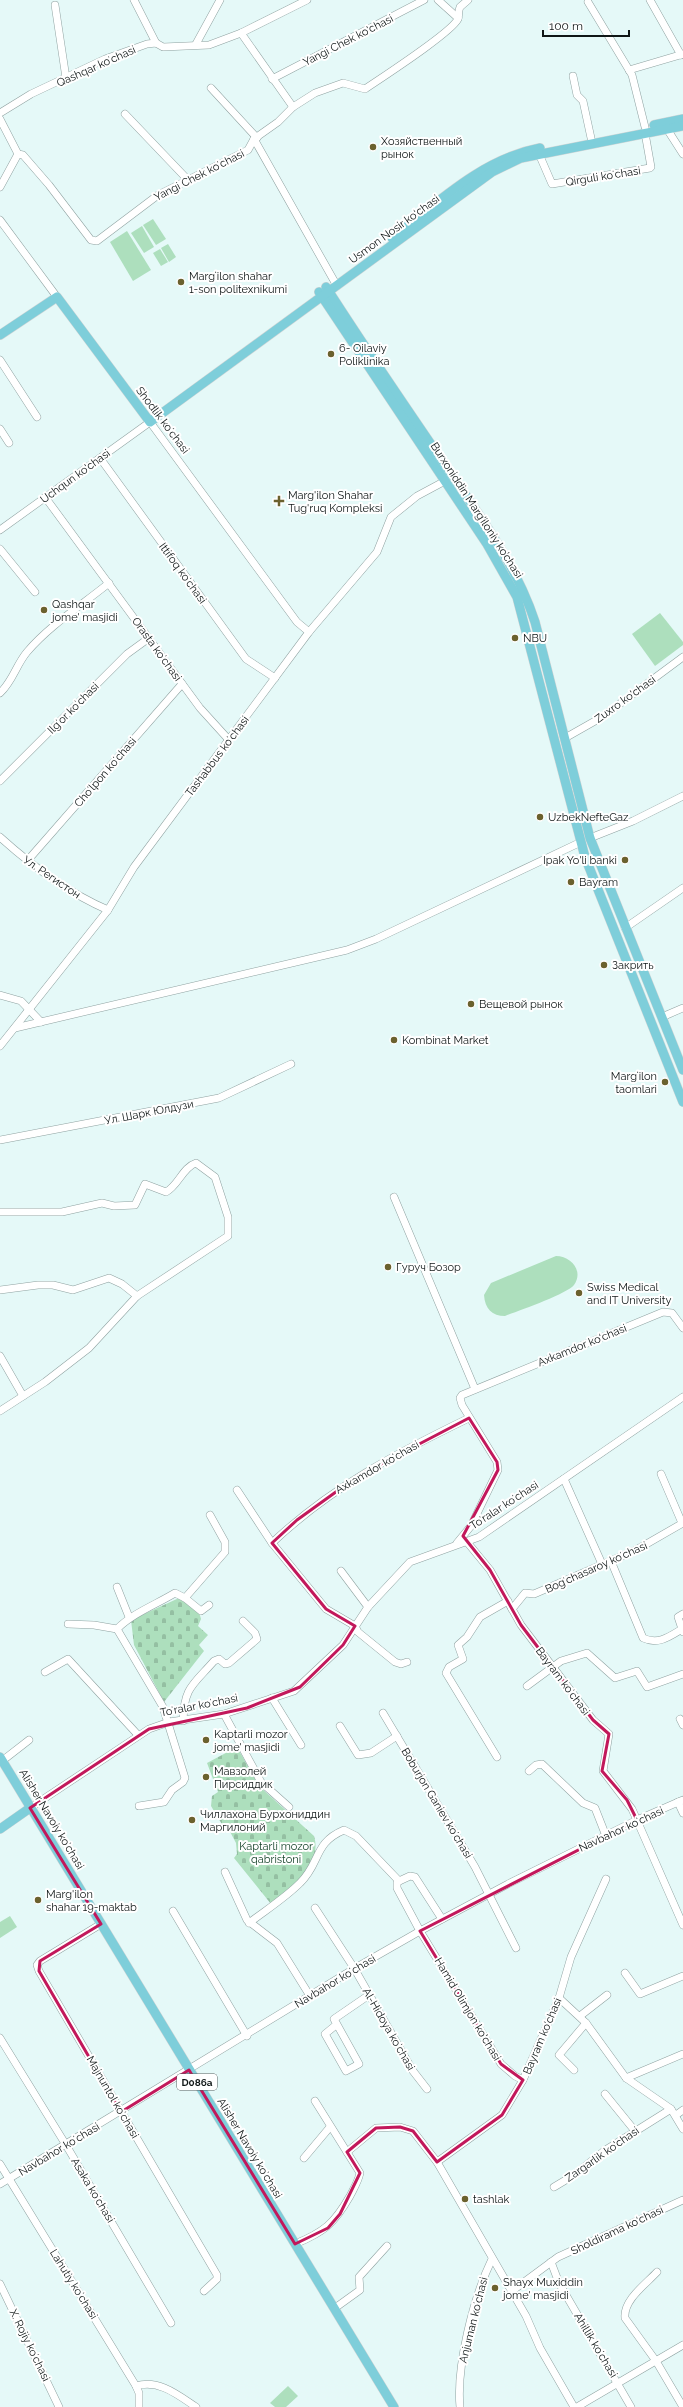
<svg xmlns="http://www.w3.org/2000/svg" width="683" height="2407" viewBox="0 0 683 2407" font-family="Raleway,sans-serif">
<defs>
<pattern id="cemetery-stones" width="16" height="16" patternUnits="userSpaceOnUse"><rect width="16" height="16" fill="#addfbd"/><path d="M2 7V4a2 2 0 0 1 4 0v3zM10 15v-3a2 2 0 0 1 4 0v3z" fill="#94bfa2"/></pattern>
</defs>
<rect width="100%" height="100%" fill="#e5f9f8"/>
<!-- green -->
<g fill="#addfbd">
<polygon points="153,219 166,239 156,245 143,225"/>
<polygon points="142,226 154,247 144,253 131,233"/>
<polygon points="127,231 151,270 133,281 110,242"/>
<polygon points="168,244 176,257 169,262 161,248"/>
<polygon points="160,249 168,262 161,266 153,253"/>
<polygon points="660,613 683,642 683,645 655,666 632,634"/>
<path d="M556,1256C571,1256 584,1271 574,1285C567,1294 518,1311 505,1316C492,1316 485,1309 484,1295L491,1283Z"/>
<polygon points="10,1916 17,1927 0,1938 0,1922"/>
<polygon points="288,2386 298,2396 286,2407 275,2407 270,2403"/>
</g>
<!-- cemetery -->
<g fill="url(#cemetery-stones)">
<polygon points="179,1598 199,1612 201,1619 198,1626 208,1635 199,1645 204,1651 164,1702 134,1645 131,1620"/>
<path d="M237,1747L259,1786L314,1836C323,1866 291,1887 271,1904L234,1858L237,1854L236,1843L227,1826H223L211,1806L212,1796L218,1792L207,1763Z"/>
</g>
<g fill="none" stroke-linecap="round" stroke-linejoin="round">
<defs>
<g id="minor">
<polyline points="134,0 156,43"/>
<polyline points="438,0 458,18"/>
<polyline points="650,0 681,55"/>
<polyline points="588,2 632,75 645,127"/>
<polyline points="55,5 66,78"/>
<polyline points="241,33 293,107"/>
<polyline points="196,44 220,0"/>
<polyline points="629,70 683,54"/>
<polyline points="573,76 577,95 583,101 591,138"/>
<polyline points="272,79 424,0"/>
<polyline points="211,88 257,138"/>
<polyline points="0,113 31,94 105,59 147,44 156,43 163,47 209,45 241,33 307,0"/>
<polyline points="125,114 188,180"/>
<polyline points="0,119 18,154 0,187"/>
<polyline points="667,129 683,154"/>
<polyline points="254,139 337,286"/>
<path d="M18,154L23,155L49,185L91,240L97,241L158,195L248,150L254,139L278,122L293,107L315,93L343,83L365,89C381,78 451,33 458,19C459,16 458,11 460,7L468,0"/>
<polyline points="539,154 552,184 650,168 651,167 645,133"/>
<polyline points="0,220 57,297"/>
<polyline points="0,360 37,417"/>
<polyline points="0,429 9,443"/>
<polyline points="100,458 246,659 275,678"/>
<polyline points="45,497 200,708 229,740"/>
<polyline points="0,530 150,422 297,622 309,632"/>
<polyline points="0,549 35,592"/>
<path d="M0,693C13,681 16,665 27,652C50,625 82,605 109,583"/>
<polyline points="565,738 602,717 683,657"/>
<polyline points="0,781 127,654 149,638"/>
<path d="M0,837C31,865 69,893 108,910"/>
<polyline points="590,838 633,821 683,796"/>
<polyline points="28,860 182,684"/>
<polyline points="625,928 683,888"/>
<polyline points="0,995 21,1001 41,1022"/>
<polyline points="662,1017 683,1008"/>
<polyline points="15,1028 347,950 376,939 581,842"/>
<polyline points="0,1046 108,910 134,867 309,632 377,552 391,517 417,496 445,481"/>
<polyline points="0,1140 219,1098 291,1064"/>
<polyline points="394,1197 475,1389"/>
<path d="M0,1212H62L102,1203L114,1206L135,1205L145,1184L166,1192C178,1186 183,1167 196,1163L215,1177L228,1217V1236L137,1296L89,1348L45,1382L0,1411"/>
<polyline points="0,1290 38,1285 53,1285 73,1290 109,1278 122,1284 137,1296"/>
<polyline points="0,1356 23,1396"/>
<polyline points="661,1474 682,1523"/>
<polyline points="564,1479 602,1564"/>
<polyline points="237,1490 272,1543"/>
<polyline points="467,1542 490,1570 521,1625 593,1720 609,1734 603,1771 632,1809 683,1925"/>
<polyline points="457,1543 471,1526 498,1470 497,1462 462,1405 460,1398 462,1395 663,1312 672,1313 683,1328"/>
<path d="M611,1561L643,1638C658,1645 669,1637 682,1629"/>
<polyline points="341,1571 368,1607"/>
<polyline points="117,1587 129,1617"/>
<polyline points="185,1598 201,1611 209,1605"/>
<polyline points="512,1609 525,1593 534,1594 636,1550 683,1523"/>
<polyline points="683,1614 678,1617 683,1632"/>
<polyline points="68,1624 94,1625 117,1629"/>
<path d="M407,1662L401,1664L395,1662L358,1632L355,1626L326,1609L272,1543C331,1487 397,1453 469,1418"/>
<polyline points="45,1672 68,1659 138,1735"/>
<polyline points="527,1686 561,1661 587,1653 615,1678 637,1671 647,1687 683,1674"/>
<polyline points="272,1698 301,1745"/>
<polyline points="383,1713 475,1867 516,1948"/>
<polyline points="224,1714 261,1782 289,1807"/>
<polyline points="680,1719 683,1725"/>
<path d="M183,1721C184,1687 193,1685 214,1661L219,1659L225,1664L229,1663L257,1639L255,1633L243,1621"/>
<polyline points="340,1726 358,1755 371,1753 397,1736"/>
<polyline points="497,1757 446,1673 449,1667 463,1659 458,1645 467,1637 480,1617 508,1601"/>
<polyline points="2,1761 29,1740"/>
<polyline points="529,1771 536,1765 542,1764 583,1803 595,1808 606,1836"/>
<polyline points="678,1802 683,1813"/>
<path d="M139,1806L164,1802L172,1790L183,1782L185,1778L163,1707L117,1629C133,1613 155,1605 175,1593L185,1598L225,1552V1542L210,1515"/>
<polyline points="30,1808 149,1729 169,1722 224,1714 294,1691 343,1645 368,1607 410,1562 479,1537 683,1397"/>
<polyline points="225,1872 247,1920 277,1943 310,1996"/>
<polyline points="315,1908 354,1968 413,2071 427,2089"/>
<polyline points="173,1911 247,2036"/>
<polyline points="442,1919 415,1877 410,1876 397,1882 397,1888 420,1931 501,2064 515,2076 523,2080"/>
<path d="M249,1923C266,1910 285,1898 300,1883C321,1863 313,1843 344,1830L356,1836L399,1881"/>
<polyline points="101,1924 40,1961 37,1965 39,1971 217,2275 217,2279 204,2291"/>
<polyline points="625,1973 640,1994 683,1976"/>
<polyline points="559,1998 586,2023 626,2078 671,2109 683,2129"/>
<polyline points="580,2016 607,1995"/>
<polyline points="336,2025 325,2034 346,2071 359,2064 334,2019 369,1995"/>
<polyline points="0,2038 66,2145 171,2323"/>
<polyline points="574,2070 559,2055 586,2023"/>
<polyline points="626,2078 683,2054"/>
<polyline points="605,2094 635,2131"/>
<polyline points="676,2115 683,2110"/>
<polyline points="347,2152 376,2128 400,2127 413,2131 437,2162 526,2316 540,2348 574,2407"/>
<polyline points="304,2158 330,2127"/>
<polyline points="437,2162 502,2115 523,2080 559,1998 571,1957 606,1879"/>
<polyline points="0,2164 136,2386 139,2393 139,2407"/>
<polyline points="0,2184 357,1967 420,1931 508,1884 637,1820 683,1800"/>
<polyline points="554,2187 574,2175 604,2151 671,2109"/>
<path d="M295,2244C324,2232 334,2224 350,2196C354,2188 358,2182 360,2173L315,2101"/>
<polyline points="551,2262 559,2283 631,2407"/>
<path d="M657,2272C646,2284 623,2300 625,2318L656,2361L683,2407"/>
<polyline points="0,2284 59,2407"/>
<polyline points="512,2291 558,2257 683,2200"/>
<polyline points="335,2308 360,2290 359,2277 387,2246"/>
<path d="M136,2386C159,2379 178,2395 196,2407"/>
<path d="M460,2407C456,2366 474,2296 492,2259"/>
<polyline points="577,2407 683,2345"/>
</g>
<g id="major">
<polyline points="654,125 683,119"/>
<path d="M392,238C437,203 482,159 540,148"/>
<path d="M326,287C363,345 402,402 441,459C476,511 516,563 535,622L590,838L683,1070"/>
<polyline points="319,292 487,544 517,597 585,857 683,1102"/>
<polyline points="0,335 57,297 150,422 492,172 521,158 683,126"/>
<polyline points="0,1757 394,2407"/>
<polyline points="0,1829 30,1808"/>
</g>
</defs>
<!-- minor casing -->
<use href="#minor" stroke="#8fa2a1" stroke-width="8"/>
<!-- major casing -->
<use href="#major" stroke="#d4d5d5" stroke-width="10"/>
<!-- minor -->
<use href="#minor" stroke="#fff" stroke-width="7"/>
<!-- major -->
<use href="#major" stroke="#7eceda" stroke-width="9"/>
</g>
<!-- marked area -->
<path fill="none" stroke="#c2185b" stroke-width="3" stroke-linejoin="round" d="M469,1418L497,1462L498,1470L463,1536L490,1570L521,1625L593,1720L609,1734L602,1771L627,1800L637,1820L420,1931L501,2064L523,2080L502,2115L437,2162L413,2131L400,2127L376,2128L347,2152L360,2173L340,2214L328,2228L295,2244L189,2070L121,2112L39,1971L40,1961L101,1924L30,1808L149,1729L247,1708L300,1687L343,1645L355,1626L326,1609L272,1543L297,1520L358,1476Z"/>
<!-- markers -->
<g fill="#6b612e" stroke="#fff" stroke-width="1.5">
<circle cx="373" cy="147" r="4"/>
<circle cx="181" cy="282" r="4"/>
<circle cx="331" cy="354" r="4"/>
<path d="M277 495h4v4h4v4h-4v4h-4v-4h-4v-4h4z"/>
<circle cx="44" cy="610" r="4"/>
<circle cx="515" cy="638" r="4"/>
<circle cx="540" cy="817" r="4"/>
<circle cx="625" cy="860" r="4"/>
<circle cx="571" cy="882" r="4"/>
<circle cx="604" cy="965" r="4"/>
<circle cx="471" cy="1004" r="4"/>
<circle cx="394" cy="1040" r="4"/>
<circle cx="665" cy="1082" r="4"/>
<circle cx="388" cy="1267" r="4"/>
<circle cx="579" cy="1293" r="4"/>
<circle cx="206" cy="1740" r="4"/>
<circle cx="206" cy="1777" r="4"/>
<circle cx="192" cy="1820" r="4"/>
<circle cx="38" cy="1900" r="4"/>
<circle cx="465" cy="2199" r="4"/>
<circle cx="495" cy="2288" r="4"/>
</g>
<g text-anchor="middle" stroke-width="4" stroke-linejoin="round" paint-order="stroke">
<!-- shield labels -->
<rect fill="#fff" stroke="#575c5c" stroke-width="1" x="177" y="2074" width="40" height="16" rx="3"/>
<g font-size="10" font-weight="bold" fill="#0f1616">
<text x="197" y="2086">D086a</text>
</g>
<!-- street labels -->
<g font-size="11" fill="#0f1616" stroke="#fff">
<text transform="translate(348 40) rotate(-27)" y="4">Yangi Chek ko'chasi</text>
<text transform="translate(96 66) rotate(-24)" y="4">Qashqar koʻchasi</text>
<text transform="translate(199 175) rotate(-27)" y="4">Yangi Chek koʻchasi</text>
<text transform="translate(603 176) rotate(-9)" y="4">Qirguli koʻchasi</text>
<text transform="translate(394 229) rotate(-36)" y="4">Usmon Nosir ko‘chasi</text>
<text transform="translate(163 420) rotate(53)" y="4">Shodlik koʻchasi</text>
<text transform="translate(75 476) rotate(-36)" y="4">Uchqun ko'chasi</text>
<text transform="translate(477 510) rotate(57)" y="4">Burxoniddin Marg’iloniy ko’chasi</text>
<text transform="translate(183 573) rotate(54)" y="4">Ittifoq koʻchasi</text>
<text transform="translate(157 649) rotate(54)" y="4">Orasta koʻchasi</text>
<text transform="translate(625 699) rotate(-36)" y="4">Zuxro ko'chasi</text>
<text transform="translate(73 708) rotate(-45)" y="4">Ilgʻor koʻchasi</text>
<text transform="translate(217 756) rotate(-53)" y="4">Tashabbus koʻchasi</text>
<text transform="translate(105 772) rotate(-49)" y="4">Choʻlpon koʻchasi</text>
<text transform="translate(52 877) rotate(34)" y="4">Ул. Регистон</text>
<text transform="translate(149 1112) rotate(-11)" y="4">Ул. Шарк Юлдузи</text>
<text transform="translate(582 1345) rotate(-22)" y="4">Axkamdor ko‘chasi</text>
<text transform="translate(377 1467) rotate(-30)" y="4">Axkamdor koʻchasi</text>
<text transform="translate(504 1505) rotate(-33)" y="4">Toʻralar koʻchasi</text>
<text transform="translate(596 1567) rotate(-24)" y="4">Bogʻchasaroy koʻchasi</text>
<text transform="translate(563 1681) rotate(53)" y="4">Bayram koʻchasi</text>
<text transform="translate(199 1705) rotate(-11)" y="4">Toʻralar koʻchasi</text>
<text transform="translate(437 1803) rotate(59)" y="4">Boburjon Ganiev koʻchasi</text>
<text transform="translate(52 1819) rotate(59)" y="4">Alisher Navoiy koʻchasi</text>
<text transform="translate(621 1829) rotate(-25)" y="4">Navbahor koʻchasi</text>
<text transform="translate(335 1981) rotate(-31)" y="4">Navbahor koʻchasi</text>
<text transform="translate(468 2009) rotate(59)" y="4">Hamid Olimjon ko'chasi</text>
<text transform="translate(389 2029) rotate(60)" y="4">Al-Hidoya koʻchasi</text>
<text transform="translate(542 2036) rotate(-67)" y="4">Bayram ko'chasi</text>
<text transform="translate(113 2097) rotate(60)" y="4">Majnuntol koʻchasi</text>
<text transform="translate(250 2148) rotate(59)" y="4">Alisher Navoiy koʻchasi</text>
<text transform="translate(59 2149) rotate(-31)" y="4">Navbahor koʻchasi</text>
<text transform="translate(602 2154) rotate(-35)" y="4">Zargarlik ko'chasi</text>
<text transform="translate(93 2190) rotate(59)" y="4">Asaka koʻchasi</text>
<text transform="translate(617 2230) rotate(-25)" y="4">Sholdirama ko‘chasi</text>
<text transform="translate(74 2284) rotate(58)" y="4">Lahutiy koʻchasi</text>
<text transform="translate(473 2320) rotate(-76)" y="4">Anjuman koʻchasi</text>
<text transform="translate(30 2345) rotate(64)" y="4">X. Rojiy koʻchasi</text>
<text transform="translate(596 2345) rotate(59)" y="4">Ahillik koʻchasi</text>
</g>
<!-- poi labels -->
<g font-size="11" fill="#0f1616" stroke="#fff" text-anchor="start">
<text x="381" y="145">Хозяйственный<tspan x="381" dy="13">рынок</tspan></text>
<text x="189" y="280">Margʻilon shahar<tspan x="189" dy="13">1-son politexnikumi</tspan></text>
<text x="339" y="352">6- Oilaviy<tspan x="339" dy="13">Poliklinika</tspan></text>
<text x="288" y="499">Marg'ilon Shahar<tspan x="288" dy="13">Tug'ruq Kompleksi</tspan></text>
<text x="52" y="608">Qashqar<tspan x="52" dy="13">jome' masjidi</tspan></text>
<text x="523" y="642">NBU</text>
<text x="548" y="821">UzbekNefteGaz</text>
<text x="617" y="864" text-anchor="end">Ipak Yo'li banki</text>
<text x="579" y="886">Bayram</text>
<text x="612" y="969">Закрить</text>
<text x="479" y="1008">Вещевой рынок</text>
<text x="402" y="1044">Kombinat Market</text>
<text x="657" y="1080" text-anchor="end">Margʻilon<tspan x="657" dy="13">taomlari</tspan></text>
<text x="396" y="1271">Гуруч Бозор</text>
<text x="587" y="1291">Swiss Medical<tspan x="587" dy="13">and IT University</tspan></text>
<text x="214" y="1738">Kaptarli mozor<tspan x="214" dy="13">jome' masjidi</tspan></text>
<text x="214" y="1775">Мавзолей<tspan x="214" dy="13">Пирсиддик</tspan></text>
<text x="200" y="1818">Чиллахона Бурхониддин<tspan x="200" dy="13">Маргилоний</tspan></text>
<text x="46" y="1898">Marg'ilon<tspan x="46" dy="13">shahar 19-maktab</tspan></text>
<text x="473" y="2203">tashlak</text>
<text x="503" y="2286">Shayx Muxiddin<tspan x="503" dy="13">jome' masjidi</tspan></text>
</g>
<!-- park labels -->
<g font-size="11" fill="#0e3d23" stroke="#fff">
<text x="276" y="1850">Kaptarli mozor<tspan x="276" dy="13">qabristoni</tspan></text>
</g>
</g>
<!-- scale -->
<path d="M543 30v6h86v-6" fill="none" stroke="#0f1616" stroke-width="2"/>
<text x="549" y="30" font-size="12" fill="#0f1616" stroke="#ffffff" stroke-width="3" paint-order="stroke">100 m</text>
</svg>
